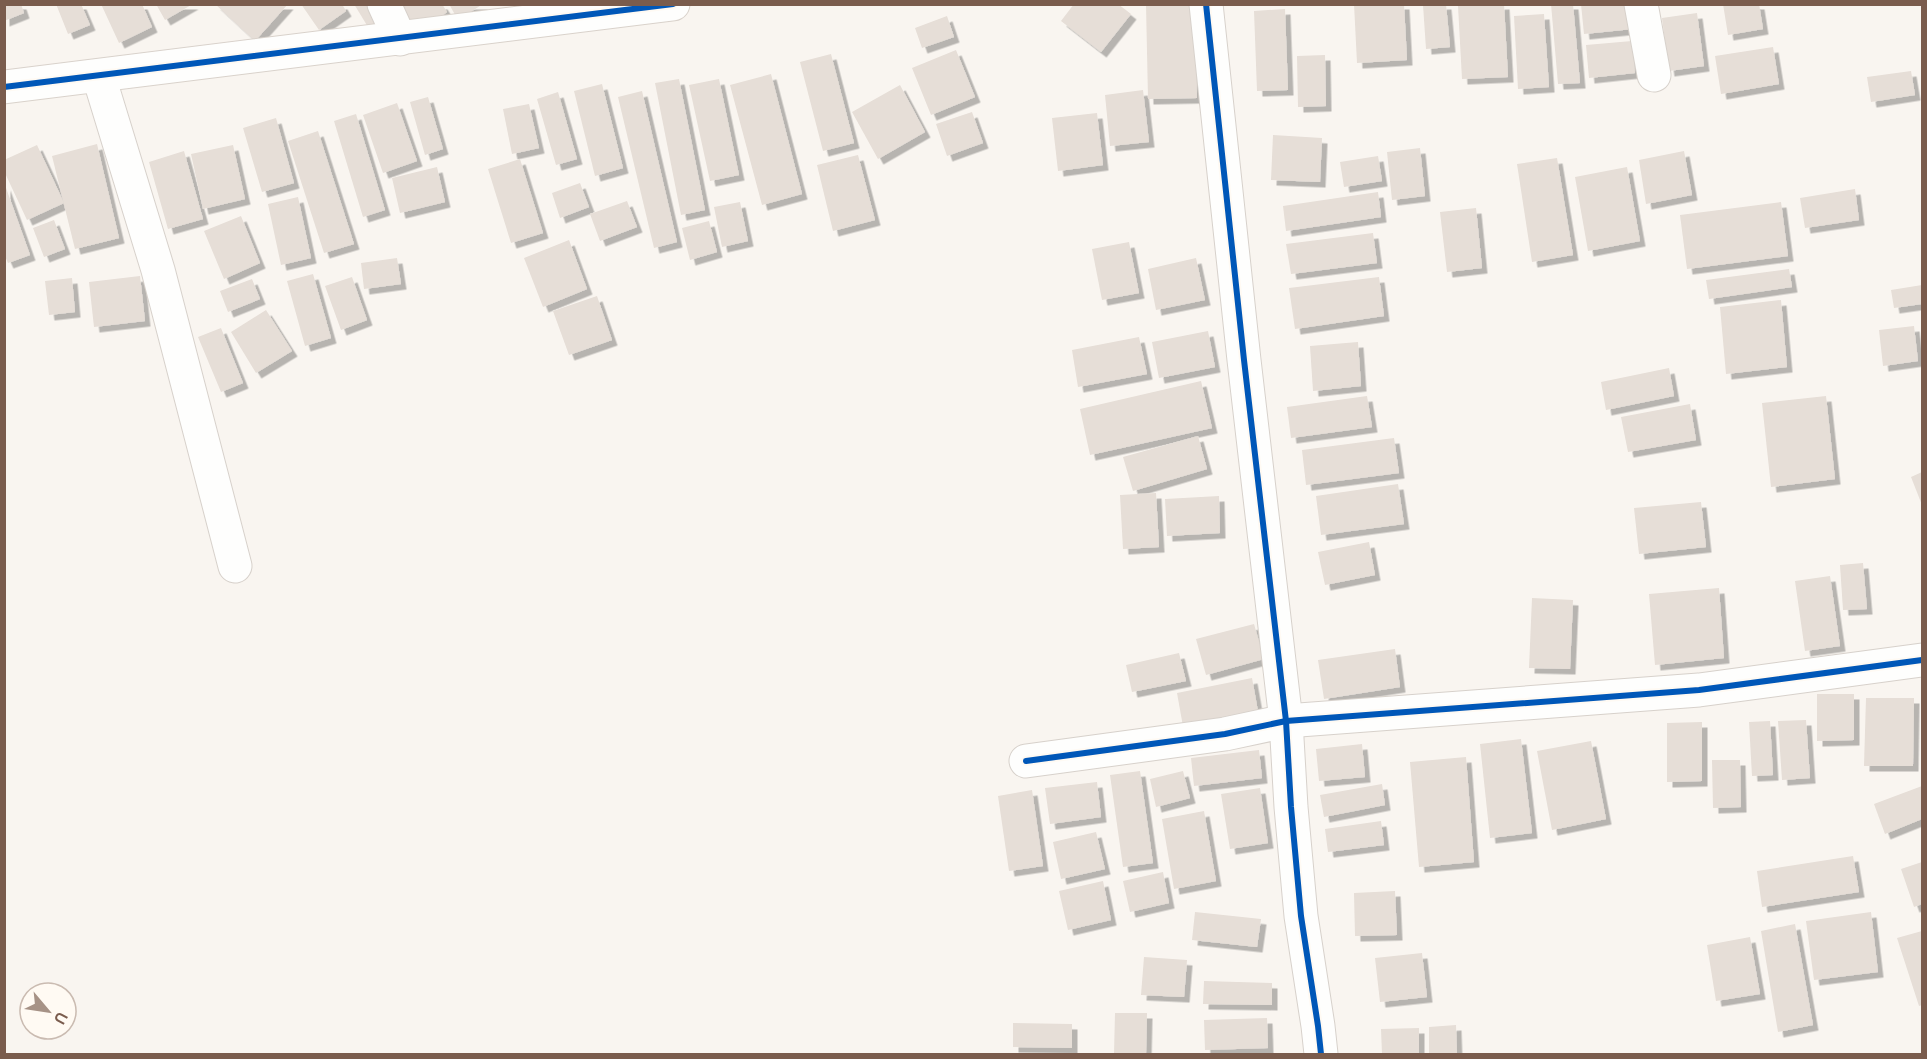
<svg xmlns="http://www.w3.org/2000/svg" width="1927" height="1059" viewBox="0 0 1927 1059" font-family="Overpass,sans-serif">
<defs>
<filter id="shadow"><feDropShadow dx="5.5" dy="5.5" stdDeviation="0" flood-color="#0004"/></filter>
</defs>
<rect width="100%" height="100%" fill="#f9f5f0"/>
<!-- building -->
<g fill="#e6ded7" filter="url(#shadow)">
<polygon points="4,4 21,4 24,13 4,21"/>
<polygon points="56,4 81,4 90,25 68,34"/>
<polygon points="101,4 142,4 152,27 119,43"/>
<polygon points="156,4 193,4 165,20"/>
<polygon points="215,4 288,4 255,41"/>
<polygon points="301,4 342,4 346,11 319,30"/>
<polygon points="354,4 378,4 385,16 368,27"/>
<polygon points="399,4 442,4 447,12 419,33"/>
<polygon points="449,4 483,4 458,20"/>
<polygon points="1074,4 1118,4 1131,14 1101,52 1061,21"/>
<polygon points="1146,4 1195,4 1197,98 1148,99"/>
<polygon points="1354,4 1404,4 1407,60 1357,63"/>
<polygon points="1446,4 1450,47 1426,49 1423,5"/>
<polygon points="1504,4 1508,77 1462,79 1458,6"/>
<polygon points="1551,4 1573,4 1580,83 1558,84"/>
<polygon points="1581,4 1631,4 1633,29 1584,34"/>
<polygon points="1723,4 1759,4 1763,29 1728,35"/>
<polygon points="1285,9 1288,90 1257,91 1254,11"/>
<polygon points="1697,13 1704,66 1669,71 1662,18"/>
<polygon points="1544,14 1549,87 1518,89 1514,16"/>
<polygon points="947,16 954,37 922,48 915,28"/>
<polygon points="1632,41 1635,73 1589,78 1586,45"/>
<polygon points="1773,47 1779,84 1721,94 1715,56"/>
<polygon points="956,50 975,97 931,115 912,68"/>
<polygon points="831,54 854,143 823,151 800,62"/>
<polygon points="1325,55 1326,106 1298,107 1297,56"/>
<polygon points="1911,71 1915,95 1871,102 1867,77"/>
<polygon points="771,74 802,194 762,205 730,85"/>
<polygon points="679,79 705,210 681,215 655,83"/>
<polygon points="719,79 739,175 710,181 689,85"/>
<polygon points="602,84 623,168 595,176 574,91"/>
<polygon points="900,85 925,132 878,159 852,112"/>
<polygon points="1143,90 1149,142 1110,146 1105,95"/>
<polygon points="642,91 677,242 654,248 618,97"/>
<polygon points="558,92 577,159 556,165 537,99"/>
<polygon points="428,97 443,149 425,155 410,102"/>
<polygon points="397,103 417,161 383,173 363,115"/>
<polygon points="529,104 539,148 512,154 503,109"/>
<polygon points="972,112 983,143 947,156 936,124"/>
<polygon points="1097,113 1103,165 1058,171 1052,118"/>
<polygon points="356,114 385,210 363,217 334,121"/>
<polygon points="276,118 294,183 262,192 243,128"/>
<polygon points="318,131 354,244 324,253 288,141"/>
<polygon points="1273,135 1322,138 1320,182 1271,180"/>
<polygon points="97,144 119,238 75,249 52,156"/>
<polygon points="37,145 64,203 27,220 4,171 4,160"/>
<polygon points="233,145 245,199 203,209 191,154"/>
<polygon points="1420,148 1425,196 1392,200 1387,152"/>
<polygon points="184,151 203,219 168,229 149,162"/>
<polygon points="1684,151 1692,195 1646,204 1639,160"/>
<polygon points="858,155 875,220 833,231 817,165"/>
<polygon points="1378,156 1382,181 1344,187 1340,162"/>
<polygon points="1557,158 1573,255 1532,262 1517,164"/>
<polygon points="520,159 543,233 511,243 488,169"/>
<polygon points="437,167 445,202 400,213 392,178"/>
<polygon points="1627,167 1640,241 1588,251 1575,177"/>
<polygon points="580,183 589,207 560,218 552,193"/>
<polygon points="5,185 30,255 8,263 4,254"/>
<polygon points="1855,189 1859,220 1805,228 1800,198"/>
<polygon points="1378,192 1381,217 1286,231 1283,206"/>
<polygon points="298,197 311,258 281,265 268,204"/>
<polygon points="627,201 637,227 600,241 590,214"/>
<polygon points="740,202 748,241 722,247 714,207"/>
<polygon points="1781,202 1788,256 1687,269 1680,215"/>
<polygon points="1476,208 1482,268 1447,272 1440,212"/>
<polygon points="241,216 260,263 224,279 204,231"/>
<polygon points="54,220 65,249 44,257 33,228"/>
<polygon points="709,221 717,252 690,260 682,228"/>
<polygon points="1373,233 1377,263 1291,274 1286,244"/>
<polygon points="569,240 587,289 543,307 524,258"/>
<polygon points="1129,242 1139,293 1102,300 1092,249"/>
<polygon points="397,258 401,284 364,289 361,263"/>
<polygon points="1196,258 1205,300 1156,310 1148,269"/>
<polygon points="1789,269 1792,287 1709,299 1706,280"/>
<polygon points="313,274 331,338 305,346 287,281"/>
<polygon points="140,276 145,321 94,327 89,282"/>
<polygon points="352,277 367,320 341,330 325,286"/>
<polygon points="1379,277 1384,316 1295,329 1289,288"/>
<polygon points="72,278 75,312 49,315 45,281"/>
<polygon points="252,279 260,299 228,312 220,291"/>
<polygon points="1922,285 1922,304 1894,308 1891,290"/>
<polygon points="597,296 612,340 569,355 553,311"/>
<polygon points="1781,300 1787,367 1726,374 1720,307"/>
<polygon points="266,310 292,351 256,373 231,332"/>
<polygon points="1914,326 1918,361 1883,366 1879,330"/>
<polygon points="221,328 243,383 221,392 198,337"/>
<polygon points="1208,331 1215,367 1159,378 1152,342"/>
<polygon points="1139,337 1147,374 1078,387 1072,350"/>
<polygon points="1358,342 1361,386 1313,391 1310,346"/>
<polygon points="1669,368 1674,396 1606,410 1601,382"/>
<polygon points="1201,381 1212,428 1090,455 1080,409"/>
<polygon points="1367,396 1372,427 1291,438 1287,407"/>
<polygon points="1826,396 1835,479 1771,487 1762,403"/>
<polygon points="1690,404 1696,440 1628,452 1621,417"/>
<polygon points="1198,436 1207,469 1133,491 1123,457"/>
<polygon points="1394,438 1399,473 1306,485 1302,450"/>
<polygon points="1922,472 1922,505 1911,477"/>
<polygon points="1398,484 1404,524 1321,535 1316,496"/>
<polygon points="1156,493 1159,547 1123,549 1120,495"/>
<polygon points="1219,496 1220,533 1167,536 1165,499"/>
<polygon points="1701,502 1706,547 1639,554 1634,508"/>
<polygon points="1369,542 1375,575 1325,585 1318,552"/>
<polygon points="1863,563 1867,609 1843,610 1840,565"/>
<polygon points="1830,576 1840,646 1805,651 1795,581"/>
<polygon points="1719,588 1724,658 1655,665 1649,594"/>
<polygon points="1532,598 1573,600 1570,669 1529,668"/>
<polygon points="1254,624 1264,659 1206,675 1196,639"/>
<polygon points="1395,649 1400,687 1324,699 1318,660"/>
<polygon points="1179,653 1186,681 1132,692 1126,665"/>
<polygon points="1252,678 1259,717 1184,732 1177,693"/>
<polygon points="1817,694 1854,694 1854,740 1817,741"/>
<polygon points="1866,698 1914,698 1913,766 1864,766"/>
<polygon points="1806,720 1810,778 1782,780 1778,721"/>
<polygon points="1770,721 1773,775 1752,776 1749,722"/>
<polygon points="1702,722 1702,781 1667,782 1667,723"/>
<polygon points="1521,739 1532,833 1490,838 1480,744"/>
<polygon points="1591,741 1606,819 1552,830 1537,751"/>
<polygon points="1362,744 1365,777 1319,781 1316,749"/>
<polygon points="1259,750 1262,778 1194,786 1191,758"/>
<polygon points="1466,757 1474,862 1419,867 1410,762"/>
<polygon points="1712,760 1740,760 1741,807 1713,808"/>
<polygon points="1140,771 1153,863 1123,867 1110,775"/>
<polygon points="1183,771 1190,798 1156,807 1150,779"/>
<polygon points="1097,782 1101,817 1050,824 1045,788"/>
<polygon points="1382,784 1385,805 1324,817 1320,795"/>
<polygon points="1922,786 1922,819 1885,834 1874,804"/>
<polygon points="1260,788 1268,843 1230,849 1221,794"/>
<polygon points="1032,790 1043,866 1009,871 998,796"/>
<polygon points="1204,811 1216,881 1174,889 1162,819"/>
<polygon points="1381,821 1384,845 1328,852 1325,829"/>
<polygon points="1096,832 1105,869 1061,879 1053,842"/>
<polygon points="1853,856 1859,892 1762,907 1757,871"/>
<polygon points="1922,862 1922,904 1914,907 1901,869"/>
<polygon points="1163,872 1169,903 1130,912 1123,881"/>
<polygon points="1103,881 1111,920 1068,930 1059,891"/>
<polygon points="1395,891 1397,935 1355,936 1354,893"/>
<polygon points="1195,912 1261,919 1257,947 1192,940"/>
<polygon points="1871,912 1878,972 1814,980 1806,921"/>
<polygon points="1795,924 1813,1025 1778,1032 1761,931"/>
<polygon points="1922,931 1922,1005 1919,1006 1897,938"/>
<polygon points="1750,937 1760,994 1716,1001 1707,945"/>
<polygon points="1422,953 1427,997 1380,1002 1375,958"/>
<polygon points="1144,957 1187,960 1184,997 1141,995"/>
<polygon points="1204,981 1272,983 1272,1005 1203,1004"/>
<polygon points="1115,1013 1147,1013 1146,1054 1114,1054"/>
<polygon points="1267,1018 1268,1048 1205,1050 1204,1020"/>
<polygon points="1013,1023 1072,1024 1072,1048 1013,1047"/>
<polygon points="1456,1025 1457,1054 1429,1054 1429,1027"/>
<polygon points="1419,1028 1419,1054 1382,1054 1381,1029"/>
</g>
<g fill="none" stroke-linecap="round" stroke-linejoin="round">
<defs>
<g id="street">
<polyline points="384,4 400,39"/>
<polyline points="1206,4 1244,360 1286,721 1291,807 1301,916 1318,1026 1321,1054"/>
<polyline points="1641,4 1654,75"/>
<polyline points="99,77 158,270 235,566"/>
<polyline points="1026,761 1225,734 1286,721 1699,690 1922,660"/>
</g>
<polyline id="secondary" points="4,87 673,4"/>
</defs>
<!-- street casing -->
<use href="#street" stroke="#d7d1cb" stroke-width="35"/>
<!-- secondary casing -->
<use href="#secondary" stroke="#d9d2cb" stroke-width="35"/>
<!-- street -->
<use href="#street" stroke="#fefefd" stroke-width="33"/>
<!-- secondary -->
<use href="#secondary" stroke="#fefefd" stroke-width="33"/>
<defs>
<g id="cycleway">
<polyline points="1206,4 1244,360 1286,721 1291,807 1301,916 1318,1026 1321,1054"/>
<polyline points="4,87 673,4"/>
<polyline points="1026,761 1225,734 1286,721 1699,690 1922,660"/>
</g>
</defs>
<!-- cycleway casing -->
<use href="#cycleway" stroke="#fffaf3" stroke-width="10"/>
<!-- cycleway -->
<use href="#cycleway" stroke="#0057b8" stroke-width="6"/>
</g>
<!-- border -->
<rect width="1927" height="1059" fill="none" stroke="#7a5c4d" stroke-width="12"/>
<!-- north arrow -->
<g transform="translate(48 1011) rotate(119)"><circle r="28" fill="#fffaf3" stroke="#cabbb1" stroke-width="1.5"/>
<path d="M0-4.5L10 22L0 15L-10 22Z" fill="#a69286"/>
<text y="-9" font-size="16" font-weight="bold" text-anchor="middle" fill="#7a5c4d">U</text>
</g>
</svg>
